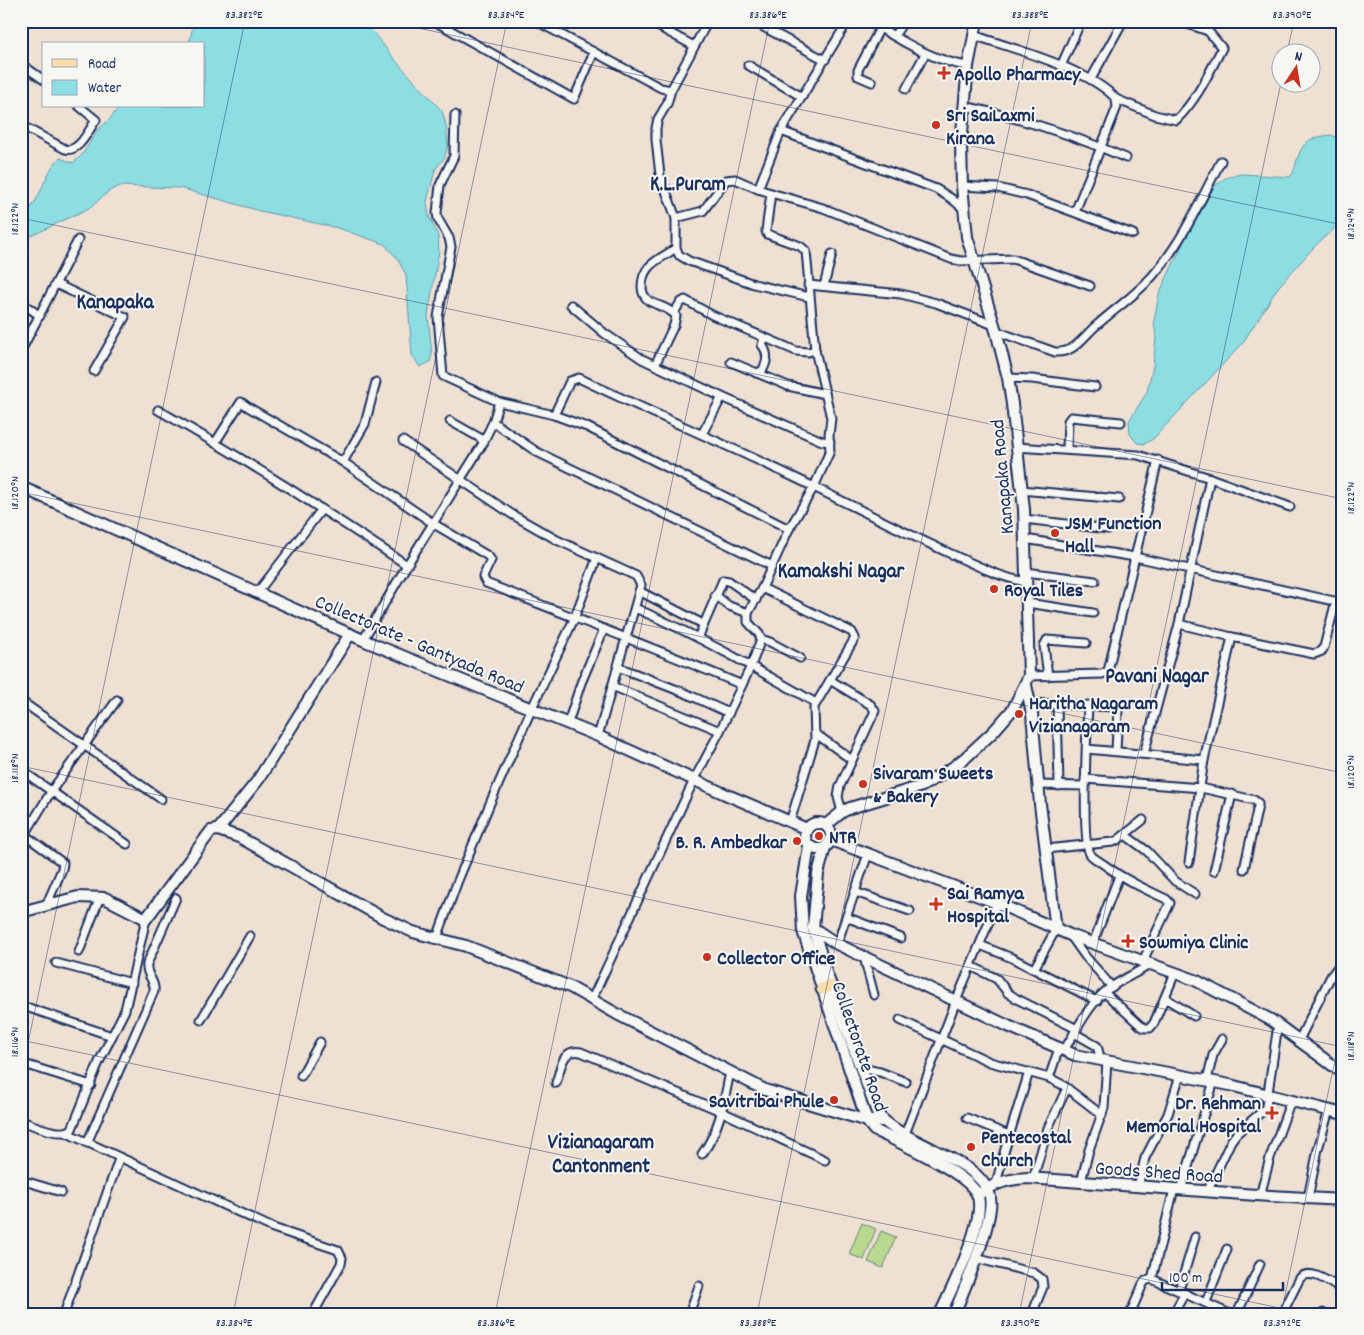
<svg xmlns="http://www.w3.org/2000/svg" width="1364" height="1335" viewBox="0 0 1364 1335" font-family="Dekko,sans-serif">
<rect width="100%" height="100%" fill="#eee0d3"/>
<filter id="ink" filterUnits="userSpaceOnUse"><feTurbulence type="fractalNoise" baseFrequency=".02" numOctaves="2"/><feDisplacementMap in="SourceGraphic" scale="10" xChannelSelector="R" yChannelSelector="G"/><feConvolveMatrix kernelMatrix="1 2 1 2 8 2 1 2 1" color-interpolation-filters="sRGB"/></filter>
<g filter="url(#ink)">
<!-- green -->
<g fill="#b9d890" stroke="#6a8477">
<polygon points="862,1223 876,1229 864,1260 849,1254"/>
<polygon points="881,1231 896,1237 883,1268 868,1262"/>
</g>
<!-- water -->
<g fill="#8ddee3" stroke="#5f98ae">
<path d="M197,21H364L396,61L442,111L446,125L448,146L444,158L435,170L427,202L429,216L438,236L439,251L428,315L432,354L430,362L420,367L412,355L406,275L397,258L384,244L338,228L260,211L180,188L120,186L109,191L91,207L29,237L21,238V215C43,204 42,173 60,158L73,163L82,155L98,130L110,119L120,106H204V44H189L192,30Z"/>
<path d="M1331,135L1343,140V223L1338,225L1315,246L1279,286L1242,344L1153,439L1144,444L1137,443L1130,434L1129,421L1147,392L1153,366L1156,338L1154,321L1159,294L1195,218L1215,186L1225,178L1241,174L1290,177C1294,172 1295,168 1296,163C1303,140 1309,138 1331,135Z"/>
</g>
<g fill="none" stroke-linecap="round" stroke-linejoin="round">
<defs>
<g id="street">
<polyline points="125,21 127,22"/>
<polyline points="434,21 574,99 594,52"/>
<polyline points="536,21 661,88 671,90"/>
<polyline points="648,21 694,46"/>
<polyline points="708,21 671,90 667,104 658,119 656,128 656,140 660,175 676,218 676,248 679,255 689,261 754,284 809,297"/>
<polyline points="752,21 825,60"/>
<path d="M868,21C900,39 931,61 968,66"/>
<path d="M973,35C1011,48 1090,69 1116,99L1117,107L1075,212"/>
<polyline points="894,36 904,21"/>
<polyline points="21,64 44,80"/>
<polyline points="748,65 802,97"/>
<polyline points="1061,66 1081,21"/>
<polyline points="1091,79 1123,21"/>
<polyline points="872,82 858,76 858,70 880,28"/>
<polyline points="906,89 925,54"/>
<path d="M1116,99L1155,115L1176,120C1197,100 1209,73 1222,48L1208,31L1179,21"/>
<path d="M964,106C1020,118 1074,135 1126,158"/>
<polyline points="455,115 454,156 440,185 437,213 438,219 449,238 451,247 438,317 443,376 499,402 554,415 587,427 789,529"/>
<path d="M21,125L65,149C79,153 88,131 96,120L79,106"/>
<polyline points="781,131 936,189 952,199 964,209"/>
<polyline points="962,186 998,188 1027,195 1133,234"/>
<polyline points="771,193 823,208 951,259 961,261 1013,259 1090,286"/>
<polyline points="676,218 703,211 726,180 735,179 758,189"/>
<polyline points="21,250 23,247"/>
<polyline points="56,284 125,317 94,371"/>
<polyline points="808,285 901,294 936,303 994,325"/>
<polyline points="824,286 832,254"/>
<polyline points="21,302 40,316"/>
<polyline points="571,305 604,333 642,359 722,397 822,441 830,442"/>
<polyline points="674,313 680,303 685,300 712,315 796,351 808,352 815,350"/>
<path d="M996,331L1055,352C1076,353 1083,336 1098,324C1117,307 1139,293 1155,273C1183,241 1201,199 1221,161"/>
<polyline points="21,351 78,240"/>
<polyline points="731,362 788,386 825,394"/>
<path d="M655,365L674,325L676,316C670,308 658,306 649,301C644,297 642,293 642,287C642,264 659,260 676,248"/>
<path d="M756,373L762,371C767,363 769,353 762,345L764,338"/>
<polyline points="1008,378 1032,379 1095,387"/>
<path d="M158,410C244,458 325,511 407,565"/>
<path d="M554,415L570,381L579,378C657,416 738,449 816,488C860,510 904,532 949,553C974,564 998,577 1026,582"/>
<polyline points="450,421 480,438 484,442"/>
<polyline points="493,422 537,452 772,566"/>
<polyline points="702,434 722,397"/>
<polyline points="403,441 513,515 557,540 636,576 641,585 598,736"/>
<path d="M215,443L241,402L248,407L343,462L434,524L488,556L491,560L483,577L486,583C571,617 658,649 742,685"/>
<polyline points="1016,447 1138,455 1210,478 1290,507"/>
<polyline points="1067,449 1068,421 1071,417 1121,422"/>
<polyline points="343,462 365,424 376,382"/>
<polyline points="1021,490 1119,499"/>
<polyline points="1024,519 1108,529"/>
<polyline points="1025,539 1135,557 1343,603"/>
<polyline points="1026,572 1095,581"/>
<polyline points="762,588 852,632 855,638 814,707 815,740 790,822"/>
<polyline points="639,591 703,624"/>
<polyline points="257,593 322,509"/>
<polyline points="715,595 729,606 748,613"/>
<polyline points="1027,603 1093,613"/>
<path d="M635,608C697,635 757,669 816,703"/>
<polyline points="1179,624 1232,637 1314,654 1322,651 1324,647 1336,601"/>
<polyline points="698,638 723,580 729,581 756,600"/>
<polyline points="761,639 770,642 800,658"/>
<polyline points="363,640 407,565 482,445 493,422 499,402"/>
<polyline points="618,667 685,693 729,713"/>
<polyline points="1029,676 1102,674 1108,671 1158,460"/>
<polyline points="1048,676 1044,646 1047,640 1086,643"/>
<polyline points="830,680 871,705 875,711 840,786 838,797 842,812"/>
<polyline points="612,686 720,731"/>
<polyline points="21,701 161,799"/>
<polyline points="1030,703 1115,707 1118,710 1116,751"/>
<polyline points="1057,704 1059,786"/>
<path d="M1088,705C1087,727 1081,843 1090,854C1094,859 1101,862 1106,866C1125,880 1145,889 1166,899L1170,903L1143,961"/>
<polyline points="568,723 581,683 604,629"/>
<polyline points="816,734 852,760"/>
<polyline points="1087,749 1204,760"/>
<polyline points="1144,754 1179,624 1210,478"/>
<polyline points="21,770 127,844"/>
<polyline points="1085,779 1201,788 1254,800 1258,803 1258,806 1244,869"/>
<polyline points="1038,785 1085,786"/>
<polyline points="22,833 63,863 62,869 46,906"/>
<polyline points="1125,835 1147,851 1175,881 1195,894"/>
<polyline points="21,841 52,790 117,700"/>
<polyline points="1046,849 1113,842 1118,840 1143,820"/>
<polyline points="1189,862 1204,760 1232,637"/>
<polyline points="1214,871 1232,794"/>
<polyline points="855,892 910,911"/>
<polyline points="846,917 901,938"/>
<polyline points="1070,935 1085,956 1112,987"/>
<polyline points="437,938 457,883 491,801 532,708 574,619 597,558"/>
<polyline points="1093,943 1119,876"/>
<polyline points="837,944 868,854"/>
<polyline points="980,945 1012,958 1097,1001"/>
<polyline points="79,952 100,897"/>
<polyline points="864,957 874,995"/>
<polyline points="56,963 132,983"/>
<polyline points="971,966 997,979 1008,993 1017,999 1077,1029"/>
<polyline points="1034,969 1056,929"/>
<polyline points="1105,993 1141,1026 1145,1028 1150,1028 1154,1023 1175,973"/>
<polyline points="1165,998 1194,1016"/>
<polyline points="592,999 694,780 720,731 751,666 761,639 759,634 748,622 748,613 762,588 789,529 814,487 830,451 829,435 831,418 815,350 806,251 800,246 767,234 766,231 771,193 758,189 781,131 848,21"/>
<polyline points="29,1008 112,1036"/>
<polyline points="201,1020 250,936"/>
<polyline points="900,1020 990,1062 1049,1078 1063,1085 1102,1115"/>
<polyline points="1074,1033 1097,1046 1099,1053 1099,1059"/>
<polyline points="1299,1040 1331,976 1343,960"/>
<path d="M1064,1050C1077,1030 1088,1005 1107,990C1120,980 1137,973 1151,964"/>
<polyline points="21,1063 91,1085"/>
<polyline points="861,1068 880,1072 906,1082"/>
<polyline points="301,1076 320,1042"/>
<polyline points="1049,1078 1059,1048"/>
<polyline points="1207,1080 1213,1055 1222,1039"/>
<path d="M556,1083C561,1068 562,1048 581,1052L718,1110L825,1160"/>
<polyline points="967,1118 1009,1135"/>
<path d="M21,1121C34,1125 61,1138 72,1129L99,1062L125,1010L146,919"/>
<polyline points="65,1132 273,1228 338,1250 342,1258 341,1264 313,1314"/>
<polyline points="905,1134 956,1001 997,903"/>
<path d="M87,1143L154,991C156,981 145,975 147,964L176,898"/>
<path d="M702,1154C720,1130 724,1101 730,1072"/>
<polyline points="1033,1179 1048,1128 1067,1088"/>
<polyline points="21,1180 61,1192"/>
<polyline points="1081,1182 1089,1150 1104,1108 1107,1061"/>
<polyline points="996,1184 1005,1149 1029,1072"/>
<polyline points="1138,1187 1145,1158 1168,1114 1180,1075"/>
<polyline points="1181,1190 1214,1081"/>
<polyline points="1207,1192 1231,1141 1237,1133 1265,1109 1266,1106 1278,1025"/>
<polyline points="1260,1196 1270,1158 1291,1100"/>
<polyline points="1308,1198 1318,1149 1329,1110"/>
<polyline points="975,1258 1034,1273 1042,1279 1043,1287 1032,1314"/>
<polyline points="1152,1279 1174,1189"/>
<polyline points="1179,1290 1195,1237"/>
<polyline points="1206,1302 1227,1249"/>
<polyline points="64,1314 119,1159"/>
<polyline points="689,1314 699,1286"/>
<polyline points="1130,1314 1143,1284 1145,1281 1152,1279 1230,1314"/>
<polyline points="1173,1314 1185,1293"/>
<polyline points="1237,1314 1260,1264"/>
<path d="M1282,1314L1300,1278C1311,1267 1331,1284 1343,1290"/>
<polyline points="1323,1314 1323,1313"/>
</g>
<g id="secondary">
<polyline points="21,487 363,640 598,736 725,794 807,829"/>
<polyline points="1026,685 1032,714 1040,804 1056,929"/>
<circle cx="818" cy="836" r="13"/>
<polyline points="826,825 842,812 850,808 922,786 952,768 965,758 993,732 1013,709 1029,676 1024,509 1012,404 1008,378 996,331 967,237 962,186 961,144 968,66 977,21"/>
<polyline points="218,830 258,780 350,634"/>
<polyline points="831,840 997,903 1070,935 1195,980 1271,1020 1343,1073"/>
<path d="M809,846L801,896L803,931L867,1121L874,1130C898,1142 966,1172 977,1194C988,1217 951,1291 940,1314"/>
<path d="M825,847L818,874L813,928L827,975L878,1115C894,1132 916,1140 936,1151C956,1161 980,1171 989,1193C998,1214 963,1291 954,1314"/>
<polyline points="21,912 78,897 105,898 146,919 211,831 218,830 239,837 383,918 413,932 466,946 570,987 617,1014 765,1090 867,1121 884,1121"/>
<polyline points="813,928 837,944 1008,1026 1075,1055 1230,1085 1343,1114"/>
<path d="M982,1192C997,1182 1010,1179 1028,1178L1270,1196L1343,1200"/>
</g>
<polyline id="primary" points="822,989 831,986"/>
</defs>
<!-- street casing -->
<use href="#street" stroke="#1b2f5e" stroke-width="11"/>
<!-- secondary casing -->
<use href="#secondary" stroke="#1b2f5e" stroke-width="14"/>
<!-- primary casing -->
<use href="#primary" stroke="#1b2f5e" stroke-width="15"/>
<!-- street -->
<use href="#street" stroke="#f6f6f2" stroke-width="7"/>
<!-- secondary -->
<use href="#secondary" stroke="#f6f6f2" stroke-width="10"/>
<!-- primary -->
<use href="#primary" stroke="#faddab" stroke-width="11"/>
</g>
</g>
<!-- ticks -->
<path fill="none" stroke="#1b2f5e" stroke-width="1" stroke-opacity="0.45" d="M385,21L1343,225M1287,52L1294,21M21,218L1343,499M21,492L1343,773M21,766L1343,1047M21,1040L1308,1314M21,1076L245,21M233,1314L507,21M495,1314L770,21M757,1314L1032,21M1019,1314L1282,78M1281,1314L1343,1023"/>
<!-- markers -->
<g fill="#c8321e" stroke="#f6f6f2" stroke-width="2">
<path d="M941.5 65.5h5v5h5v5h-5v5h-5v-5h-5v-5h5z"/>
<circle cx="936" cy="125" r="5"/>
<circle cx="1055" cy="533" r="5"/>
<circle cx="994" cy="589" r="5"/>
<circle cx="1019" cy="714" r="5"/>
<circle cx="863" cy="784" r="5"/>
<circle cx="819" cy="836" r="5"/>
<circle cx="797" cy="841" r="5"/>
<path d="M933.5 896.5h5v5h5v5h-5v5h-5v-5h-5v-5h5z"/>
<path d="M1125.5 933.5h5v5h5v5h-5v5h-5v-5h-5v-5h5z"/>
<circle cx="707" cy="957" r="5"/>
<circle cx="834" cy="1100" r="5"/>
<path d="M1269.5 1105.5h5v5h5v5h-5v5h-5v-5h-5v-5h5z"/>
<circle cx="971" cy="1147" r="5"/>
</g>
<g text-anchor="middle" stroke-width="4" stroke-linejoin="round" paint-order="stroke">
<!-- poi labels -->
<g font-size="20" font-weight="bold" fill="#1b2f5e" stroke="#f6f6f2" text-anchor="start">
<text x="954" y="80">Apollo Pharmacy</text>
<text x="946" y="121">Sri SaiLaxmi<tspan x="946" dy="23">Kirana</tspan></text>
<text x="1065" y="529">JSM Function<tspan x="1065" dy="23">Hall</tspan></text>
<text x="1004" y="596">Royal Tiles</text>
<text x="1029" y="709">Haritha Nagaram<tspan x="1029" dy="23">Vizianagaram</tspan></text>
<text x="873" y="779">Sivaram Sweets<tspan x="873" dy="23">&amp; Bakery</tspan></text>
<text x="829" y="843">NTR</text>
<text x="787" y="848" text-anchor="end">B. R. Ambedkar</text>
<text x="947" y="899">Sai Ramya<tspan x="947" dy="23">Hospital</tspan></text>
<text x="1139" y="948">Sowmiya Clinic</text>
<text x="717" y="964">Collector Office</text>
<text x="824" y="1107" text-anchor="end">Savitribai Phule</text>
<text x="1261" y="1109" text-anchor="end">Dr. Rehman<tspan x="1261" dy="23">Memorial Hospital</tspan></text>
<text x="981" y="1143">Pentecostal<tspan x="981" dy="23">Church</tspan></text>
</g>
<!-- street labels -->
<g font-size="20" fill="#1b2f5e" stroke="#f6f6f2">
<text transform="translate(1001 477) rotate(-95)" y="7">Kanapaka Road</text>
<text transform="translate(420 643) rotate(23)" y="7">Collectorate - Gantyada Road</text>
<text transform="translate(861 1046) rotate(71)" y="7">Collectorate Road</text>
<text transform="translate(1159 1171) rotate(4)" y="7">Goods Shed Road</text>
</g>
<!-- neighbourhood labels -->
<g font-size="21" font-weight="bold" fill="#1b2f5e" stroke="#f6f6f2">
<text x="688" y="190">K.L.Puram</text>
<text x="115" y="308">Kanapaka</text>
<text x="841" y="577">Kamakshi Nagar</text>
<text x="1157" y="682">Pavani Nagar</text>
<text x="601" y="1148">Vizianagaram<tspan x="601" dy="24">Cantonment</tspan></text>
</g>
</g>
<!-- margin -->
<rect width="1364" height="1335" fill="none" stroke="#f6f6f2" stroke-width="55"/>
<!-- legend -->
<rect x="42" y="42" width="162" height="65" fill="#f6f6f2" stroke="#9ea6b7"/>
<rect x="52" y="59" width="25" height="8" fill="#faddab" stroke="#9ea6b7"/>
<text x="88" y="68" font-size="15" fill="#1b2f5e">Road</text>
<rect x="52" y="80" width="25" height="15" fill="#8ddee3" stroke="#9ea6b7"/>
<text x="88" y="92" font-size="15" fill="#1b2f5e">Water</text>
<!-- north arrow -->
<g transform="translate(1296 68) rotate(12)"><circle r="24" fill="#f6f6f2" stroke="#9ea6b7"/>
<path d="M0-4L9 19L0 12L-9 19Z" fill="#c8321e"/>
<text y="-8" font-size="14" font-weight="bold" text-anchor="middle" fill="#1b2f5e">N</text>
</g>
<!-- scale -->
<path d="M1162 1282v8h121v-8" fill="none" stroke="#1b2f5e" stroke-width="2.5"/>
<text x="1169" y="1282" font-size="15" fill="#1b2f5e" stroke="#f6f6f2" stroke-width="4" paint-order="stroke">100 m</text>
<rect x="28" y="28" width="1308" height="1280" fill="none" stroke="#1b2f5e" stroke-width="2"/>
<g font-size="12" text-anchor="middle" fill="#1b2f5e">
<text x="244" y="18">83.382°E</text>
<text x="506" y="18">83.384°E</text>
<text x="768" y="18">83.386°E</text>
<text x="1030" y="18">83.388°E</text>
<text x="1292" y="18">83.390°E</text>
<text transform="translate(14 219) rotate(-90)" y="4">18.122°N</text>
<text transform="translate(1350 224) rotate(-90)" y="4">18.124°N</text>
<text transform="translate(14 493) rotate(-90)" y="4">18.120°N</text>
<text transform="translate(1350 498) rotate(-90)" y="4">18.122°N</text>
<text transform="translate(14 768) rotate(-90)" y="4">18.118°N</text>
<text transform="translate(1350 772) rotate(-90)" y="4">18.120°N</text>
<text transform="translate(14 1042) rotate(-90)" y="4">18.116°N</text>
<text transform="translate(1350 1046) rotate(-90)" y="4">18.118°N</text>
<text x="234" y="1326">83.384°E</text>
<text x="496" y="1326">83.386°E</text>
<text x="758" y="1326">83.388°E</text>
<text x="1020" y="1326">83.390°E</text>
<text x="1282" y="1326">83.392°E</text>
</g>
</svg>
